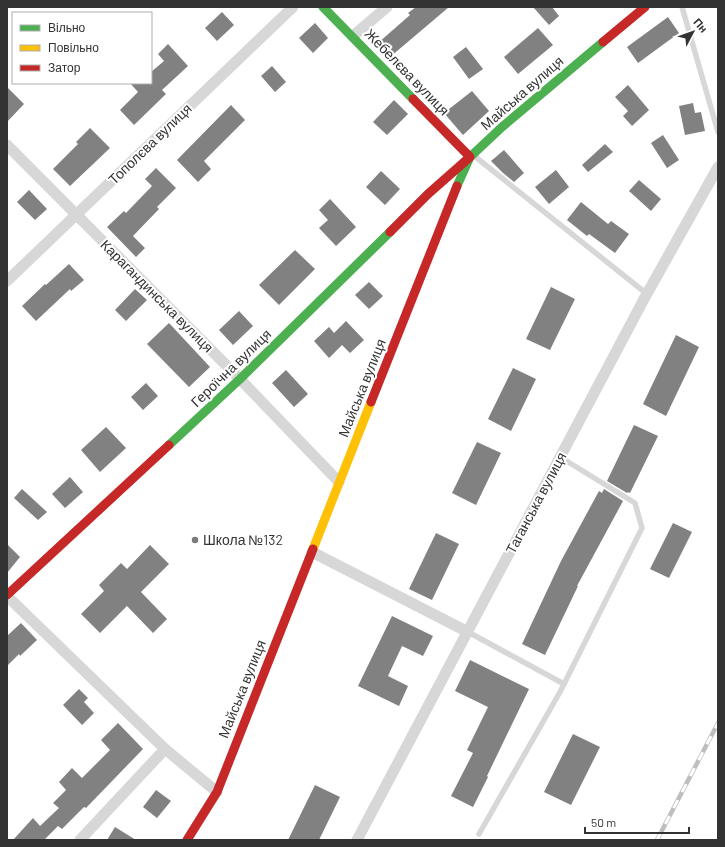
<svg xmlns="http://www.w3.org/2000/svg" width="725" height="847" viewBox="0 0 725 847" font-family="Barlow,sans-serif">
<rect width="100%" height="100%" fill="#fff"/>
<!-- building -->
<g fill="#818181">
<polygon points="416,7 449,7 390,57 378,43 410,15 408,13"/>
<polygon points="533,7 552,7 559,16 549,25"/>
<polygon points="222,12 234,25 217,41 205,28"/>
<polygon points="668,17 679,33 638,63 627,47"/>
<polygon points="315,23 328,38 313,53 299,38"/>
<polygon points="538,28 553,45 518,74 504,57"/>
<polygon points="168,44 188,66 162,90 166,94 134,125 120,110 138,92 130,83 151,83 151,72 164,61 158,54"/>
<polygon points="466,47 483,69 469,79 453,57"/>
<polygon points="272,66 286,82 275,92 261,76"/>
<polygon points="628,85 649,110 632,126 623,116 628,111 615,97"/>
<polygon points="7,87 24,104 7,122"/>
<polygon points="472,91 489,111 463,135 444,113"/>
<polygon points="394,100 408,114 387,135 373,122"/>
<polygon points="693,103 695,113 701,112 705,131 685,135 679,106"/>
<polygon points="231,105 245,120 204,161 211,169 198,182 177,160"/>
<polygon points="90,128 110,148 70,186 53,169 78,144 76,142"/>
<polygon points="663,135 679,160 667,168 651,143"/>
<polygon points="605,144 613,152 588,172 582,165"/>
<polygon points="504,150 524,173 514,182 502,172 491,161"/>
<polygon points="156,168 176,188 157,207 159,209 133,236 145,248 136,257 107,227 124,211 126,213 152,186 145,179"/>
<polygon points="556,170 569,187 549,204 535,187"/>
<polygon points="381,171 400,189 385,205 366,187"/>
<polygon points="639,180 661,199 651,211 629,191"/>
<polygon points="29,190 47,209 35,220 17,202"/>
<polygon points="330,199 356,227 336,246 319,228 328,220 319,210"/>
<polygon points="581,202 608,224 611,221 629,234 615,253 589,234 587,236 567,220"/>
<polygon points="295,250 315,269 279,305 259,285"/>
<polygon points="69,264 84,280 71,291 70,289 36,321 22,306 45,284 46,285"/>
<polygon points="369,282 383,296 369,309 355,295"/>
<polygon points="551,287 575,299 550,350 526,339"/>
<polygon points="135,289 147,300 126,321 115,310"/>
<polygon points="239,311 253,326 233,345 219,330"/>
<polygon points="346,321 364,340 350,353 342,345 329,358 314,341 329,327 334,333"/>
<polygon points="169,323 210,367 189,387 147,344"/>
<polygon points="676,335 699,347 666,416 643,404"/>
<polygon points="513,368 536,379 511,431 488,419"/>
<polygon points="286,370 308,394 294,407 272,383"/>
<polygon points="146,383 158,396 143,410 131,397"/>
<polygon points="634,425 658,436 630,493 628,492 627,493 607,481"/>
<polygon points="106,427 126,448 100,472 81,450"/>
<polygon points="477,442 501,453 476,505 452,493"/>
<polygon points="70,477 83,492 65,508 52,494"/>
<polygon points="22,489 47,512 38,520 14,498"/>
<polygon points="604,489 623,501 577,586 578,586 545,655 522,644 561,561 599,491 602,493"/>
<polygon points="673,523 692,532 669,578 650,569"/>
<polygon points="436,533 459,544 432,600 409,589"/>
<polygon points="7,544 20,557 7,573"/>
<polygon points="150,545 169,564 141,592 167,619 153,633 127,606 100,633 81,614 104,591 99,585 121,563 127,569"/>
<polygon points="392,616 433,636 423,656 402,646 388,676 408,686 399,706 358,686"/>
<polygon points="21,623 37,640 20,656 19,654 7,666 7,636"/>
<polygon points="470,660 529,689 487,776 488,777 473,807 451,796 473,753 467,750 488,707 455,691"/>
<polygon points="79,689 88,698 84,702 94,713 82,725 63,705"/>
<polygon points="118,723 143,749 86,808 84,807 62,829 58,826 44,840 13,840 33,818 40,826 59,808 53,803 66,790 59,782 72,768 82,778 110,750 101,740"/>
<polygon points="573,734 600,747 571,805 544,792"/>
<polygon points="315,785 340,797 319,840 288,840"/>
<polygon points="156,790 171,801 157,818 143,807"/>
<polygon points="115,827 136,840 107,840"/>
</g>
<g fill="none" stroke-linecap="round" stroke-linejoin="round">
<!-- lane -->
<g stroke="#d7d7d7" stroke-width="5.5">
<polyline points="682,7 718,132"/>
<polyline points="473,155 647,294"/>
<polyline points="468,632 564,684"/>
<polyline points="479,834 560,692 642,528 635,503 560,457"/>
</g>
<!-- street -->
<g stroke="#d7d7d7" stroke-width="11">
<polyline points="353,36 387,7"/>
<polyline points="7,145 240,379 339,482"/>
<polyline points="7,281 293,7"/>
<polyline points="312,552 468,632"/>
<polyline points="7,596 165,749 217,792"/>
<polyline points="80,840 165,749"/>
<polyline points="357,840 644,299 718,167"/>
</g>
<!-- fast -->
<g stroke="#4caf50" stroke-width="9">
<polyline points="323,7 413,99"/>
<polyline points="457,186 470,157 502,127 603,42"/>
<polyline points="169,445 240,379 390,232"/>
</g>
<!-- slow -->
<polyline stroke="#ffc107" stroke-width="9" points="313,549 371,402"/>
<!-- jam -->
<g stroke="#c62828" stroke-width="9">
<polyline points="603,42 645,7"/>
<polyline points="390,232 428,194 470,157 413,99"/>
<polyline points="371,402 457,186"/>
<polyline points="7,595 169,445"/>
<polyline points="187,840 217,792 313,549"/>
</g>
<defs>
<polyline id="rail" points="657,840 718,723"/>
</defs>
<!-- rail casing -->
<use href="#rail" stroke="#bebebe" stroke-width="4.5"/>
<!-- rail -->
<use href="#rail" stroke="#fff" stroke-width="3" stroke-dasharray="9" stroke-linecap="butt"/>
</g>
<!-- markers -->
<circle fill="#7a7a7a" stroke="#fff" stroke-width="1.5" cx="195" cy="540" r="4"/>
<g text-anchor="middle" stroke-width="4" stroke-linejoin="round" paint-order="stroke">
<!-- street labels -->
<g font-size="14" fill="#333" stroke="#fff">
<text transform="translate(407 72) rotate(46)" y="5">Жебелєва вулиця</text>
<text transform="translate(522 93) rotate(-41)" y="5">Майська вулиця</text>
<text transform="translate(150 144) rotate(-44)" y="5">Тополєва вулиця</text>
<text transform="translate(157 296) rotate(45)" y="5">Карагандинська вулиця</text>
<text transform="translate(231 368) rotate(-44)" y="5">Героїчна вулиця</text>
<text transform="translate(362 388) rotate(-68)" y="5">Майська вулиця</text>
<text transform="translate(536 503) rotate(-62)" y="5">Таганська вулиця</text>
<text transform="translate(242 689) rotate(-68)" y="5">Майська вулиця</text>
</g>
<!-- poi labels -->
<g font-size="14" fill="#333" stroke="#fff" text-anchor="start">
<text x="203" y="545">Школа №132</text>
</g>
</g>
<!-- border -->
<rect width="725" height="847" fill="none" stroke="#333333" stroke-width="16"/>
<!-- legend -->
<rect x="12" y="12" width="140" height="72" fill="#ffffff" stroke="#adadad"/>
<rect x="20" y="25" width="20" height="6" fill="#4caf50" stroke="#adadad"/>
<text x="48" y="32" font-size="12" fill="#333333">Вільно</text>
<rect x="20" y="45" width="20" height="6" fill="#ffc107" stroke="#adadad"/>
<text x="48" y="52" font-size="12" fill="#333333">Повільно</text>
<rect x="20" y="65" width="20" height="6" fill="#c62828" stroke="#adadad"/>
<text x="48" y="72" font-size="12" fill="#333333">Затор</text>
<!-- north arrow -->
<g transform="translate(693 32) rotate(49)" stroke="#ffffff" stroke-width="3" paint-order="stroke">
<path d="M0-3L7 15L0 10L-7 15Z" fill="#333333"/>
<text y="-6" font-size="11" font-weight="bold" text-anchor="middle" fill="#333333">Пн</text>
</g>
<!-- scale -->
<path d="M585 827v6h104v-6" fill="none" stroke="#333333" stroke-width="2"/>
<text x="591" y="827" font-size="12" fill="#333333" stroke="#ffffff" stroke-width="3" paint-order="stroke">50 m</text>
</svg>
